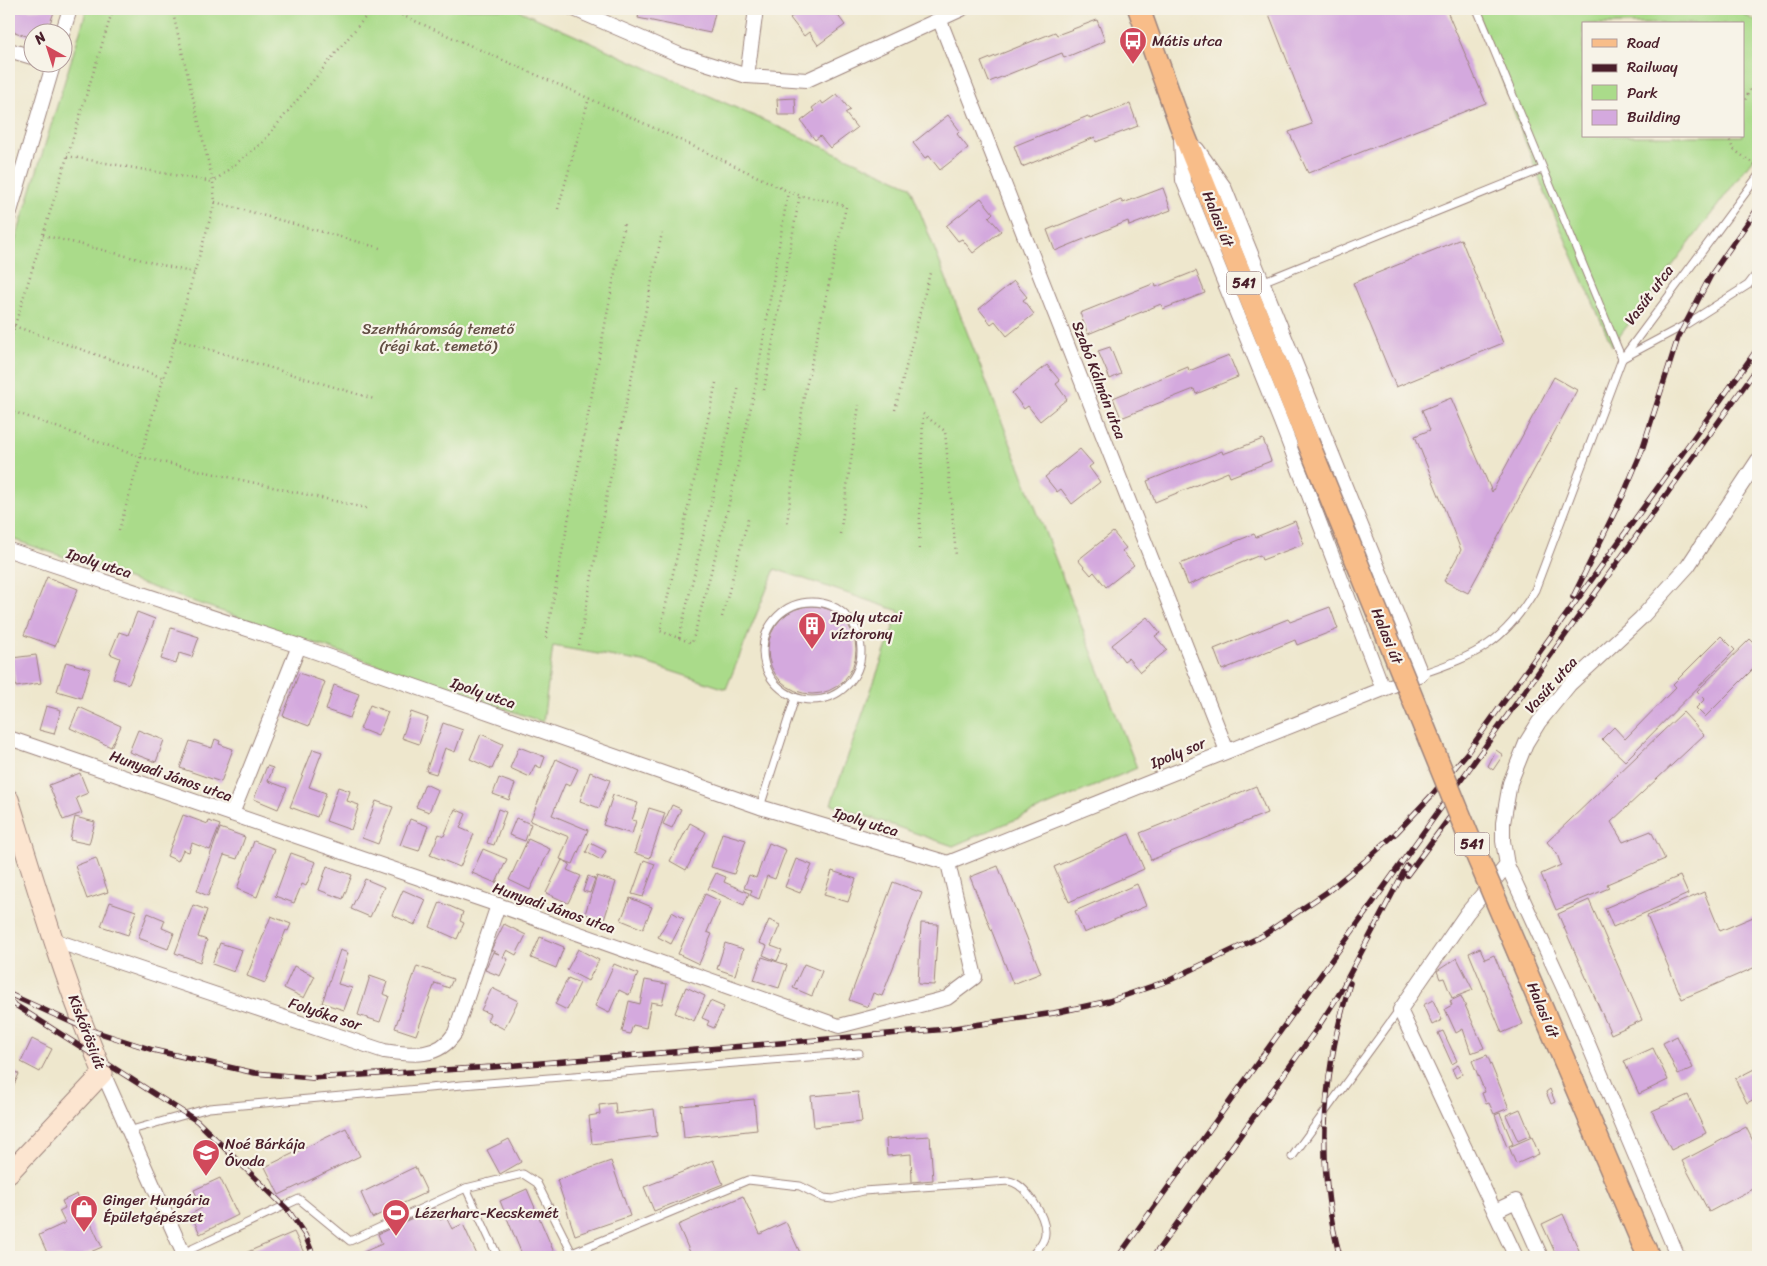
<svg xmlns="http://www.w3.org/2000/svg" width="1767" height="1266" viewBox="0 0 1767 1266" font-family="Sriracha,sans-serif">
<rect width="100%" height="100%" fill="#f7f3e8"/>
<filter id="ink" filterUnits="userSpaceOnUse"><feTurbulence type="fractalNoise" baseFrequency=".02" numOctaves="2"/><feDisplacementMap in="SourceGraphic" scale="10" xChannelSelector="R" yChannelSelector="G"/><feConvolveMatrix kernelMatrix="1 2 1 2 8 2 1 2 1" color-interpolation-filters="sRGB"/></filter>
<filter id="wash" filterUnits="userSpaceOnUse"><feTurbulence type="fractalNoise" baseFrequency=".0096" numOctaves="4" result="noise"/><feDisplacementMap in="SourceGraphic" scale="20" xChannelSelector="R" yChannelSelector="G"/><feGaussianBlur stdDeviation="1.12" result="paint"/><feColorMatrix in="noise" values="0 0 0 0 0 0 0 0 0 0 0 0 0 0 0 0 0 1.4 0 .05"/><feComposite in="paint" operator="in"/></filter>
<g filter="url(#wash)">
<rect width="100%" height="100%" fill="#eee7cd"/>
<!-- green -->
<g fill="#aadb8a" stroke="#7a7d5a" fill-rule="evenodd">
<polygon points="87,9 516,9 910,186 1137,768 953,846 831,804 899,611 775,569 726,689 643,662 553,646 543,722 9,538 9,261"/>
<path d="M1475,9H1733L1758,22V152L1612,346L1545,193ZM1583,24H1743V136H1583Z"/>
</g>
<g id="blocks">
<!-- building -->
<g fill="#d4a9de">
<polygon points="9,9 26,10 55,9 47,32 32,32 32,38 9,30"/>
<polygon points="640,9 716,9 710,33 638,18"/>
<polygon points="801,9 835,9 834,10 845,25 818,45 809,32 804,36 790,18"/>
<polygon points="1267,9 1446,9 1486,103 1308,173 1289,132 1312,124"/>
<polygon points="1097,20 1105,41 1064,58 1062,53 989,82 981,62 1055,32 1057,35"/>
<polygon points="837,94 850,110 845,113 857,128 830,148 820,136 815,140 801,121 814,111 812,108 821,101 823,104"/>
<polygon points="795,98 796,115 778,115 777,99"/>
<polygon points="1130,104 1138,126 1096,142 1095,137 1022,167 1014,146 1088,116 1090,119"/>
<polygon points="948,115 960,131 957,134 968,148 940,170 929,156 925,158 913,143"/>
<polygon points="9,146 14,148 9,163"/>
<polygon points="1163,188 1171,210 1129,226 1128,221 1055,251 1047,230 1121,200 1123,203"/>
<polygon points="981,198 993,213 989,217 1001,231 973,253 962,239 958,241 946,226"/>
<polygon points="1461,239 1503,343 1396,387 1353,283"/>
<polygon points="1196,271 1205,293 1163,309 1161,304 1088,334 1080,313 1155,283 1156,287"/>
<polygon points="1014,281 1027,297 1023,300 1034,314 1007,336 995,321 991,324 979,309"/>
<polygon points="1110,347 1121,374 1110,379 1098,351"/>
<polygon points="1229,355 1238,377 1196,394 1194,389 1121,418 1113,398 1188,367 1189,371"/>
<polygon points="1047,365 1060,381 1056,384 1067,399 1040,421 1028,406 1024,409 1012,393"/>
<polygon points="1554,377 1577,390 1468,593 1444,581 1461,550 1415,436 1430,430 1422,410 1451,398 1492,492"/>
<polygon points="1263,439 1271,461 1230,477 1228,472 1155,502 1147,481 1222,451 1223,454"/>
<polygon points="1080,449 1093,464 1089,467 1100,482 1072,504 1061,489 1057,492 1045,477"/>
<polygon points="1295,521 1304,544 1262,560 1260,555 1188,585 1180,564 1254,534 1256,537"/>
<polygon points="1113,532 1126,548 1122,551 1134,565 1106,587 1094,572 1091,575 1078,560"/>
<polygon points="47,577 78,589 55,646 24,635"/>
<circle cx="812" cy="650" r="44"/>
<polygon points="1330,607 1338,629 1297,645 1295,640 1222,670 1214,649 1288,619 1290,622"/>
<polygon points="137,612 155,619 129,684 113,678 120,658 110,654 119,632 128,635"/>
<polygon points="1147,617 1160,633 1155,636 1167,650 1140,672 1128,658 1124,661 1112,645"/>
<polygon points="171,628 199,637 192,657 179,653 176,664 161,659"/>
<polygon points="1721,636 1735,650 1625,761 1602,739 1614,727 1625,739 1676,687 1673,684"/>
<polygon points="1750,639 1758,647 1758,664 1705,717 1696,708 1705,699 1697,691"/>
<polygon points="36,655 41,683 16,687 12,658"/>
<polygon points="66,662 90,669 81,698 57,691"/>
<polygon points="299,673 325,682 309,726 283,716"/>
<polygon points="334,685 359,694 350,718 326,710"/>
<polygon points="370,705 388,712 378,736 360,729"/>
<polygon points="46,706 61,710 54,734 39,730"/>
<polygon points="79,707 121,726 111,747 70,728"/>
<polygon points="411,712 428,718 419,744 402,738"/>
<polygon points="1683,712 1704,735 1611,822 1623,842 1651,831 1665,859 1607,884 1609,888 1556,910 1541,874 1561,865 1557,854 1547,842"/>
<polygon points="443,723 463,730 455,752 445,748 436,774 426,771"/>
<polygon points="138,730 164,740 156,762 129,752"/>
<polygon points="481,734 503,744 492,769 470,759"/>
<polygon points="215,739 220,741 219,744 233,749 221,782 180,768 190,741 212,748"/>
<polygon points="519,747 545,757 541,768 535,765 530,777 510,768"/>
<polygon points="313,749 322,752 309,787 326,793 317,817 290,807"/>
<polygon points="1496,750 1503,755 1493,770 1488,766"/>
<polygon points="556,759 578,769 570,786 565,784 552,815 588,830 573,864 560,859 569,837 530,821"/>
<polygon points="267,766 273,768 268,781 287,788 278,809 254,799"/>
<polygon points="590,772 610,780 599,808 580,801"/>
<polygon points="80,773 88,793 76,798 82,813 63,820 49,785"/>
<polygon points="499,778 515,784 509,800 493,794"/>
<polygon points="425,784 438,790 429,812 416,807"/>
<polygon points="1256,786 1267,813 1151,860 1140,833"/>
<polygon points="338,787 350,791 347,801 359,805 351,830 326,821"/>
<polygon points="613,795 638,803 632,820 636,821 632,834 603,825"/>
<polygon points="376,801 393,807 378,844 362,838"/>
<polygon points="672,805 681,809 672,828 663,824"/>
<polygon points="649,808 665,813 650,858 634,853"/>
<polygon points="455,809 466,814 460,828 474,834 460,867 430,855 439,834 444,836"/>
<polygon points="498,809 506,812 494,845 487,843"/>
<polygon points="183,815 208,824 209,821 220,825 210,850 192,843 189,852 183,850 178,861 167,856"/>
<polygon points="75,817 95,822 89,844 70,840"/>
<polygon points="516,818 531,824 525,841 509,835"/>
<polygon points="410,819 428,826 419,851 400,845"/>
<polygon points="690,823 706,832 686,870 670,861"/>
<polygon points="220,828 245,837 237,859 224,855 208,896 197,891"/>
<polygon points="722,833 746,840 734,874 711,867"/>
<polygon points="1129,834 1144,869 1069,902 1054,867"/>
<polygon points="528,839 550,849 530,890 509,880"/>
<polygon points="254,841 275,849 257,897 237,889"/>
<polygon points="590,843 606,851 601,860 586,852"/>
<polygon points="769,843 786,850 775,879 767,876 759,899 750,895 752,890 744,888 749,875 756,878"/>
<polygon points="483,849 507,859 496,883 472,873"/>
<polygon points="291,853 316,862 306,886 302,884 294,903 275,896"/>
<polygon points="96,858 108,892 87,899 75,866"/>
<polygon points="796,859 812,865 800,893 785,887"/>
<polygon points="562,860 570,864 567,870 581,876 568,903 546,893"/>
<polygon points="644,860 655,864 643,897 632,894"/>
<polygon points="327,866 352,875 343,899 319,890"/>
<polygon points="998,866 1041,973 1013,984 970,877"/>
<polygon points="832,871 856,879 848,902 824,895"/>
<polygon points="716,873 726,877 724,882 749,893 744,905 708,889"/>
<polygon points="588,876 595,879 590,893 583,891"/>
<polygon points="597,876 616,882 604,920 585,914"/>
<polygon points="1680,876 1688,894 1613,927 1605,908"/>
<polygon points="365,879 384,887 370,917 351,909"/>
<polygon points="893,882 922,893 882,996 873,993 868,1007 849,1000"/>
<polygon points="1137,884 1146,906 1084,933 1075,911"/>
<polygon points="403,890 426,900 415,925 392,915"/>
<polygon points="1704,892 1720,931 1758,915 1758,966 1682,999 1647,916"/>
<polygon points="705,894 720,901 707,932 712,934 699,964 678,954"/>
<polygon points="630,898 652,907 643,929 621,920"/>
<polygon points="1589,900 1642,1020 1611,1034 1558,914"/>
<polygon points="110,902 136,911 128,935 101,926"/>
<polygon points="440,902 463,912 460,921 464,923 457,939 430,927"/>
<polygon points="193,905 207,910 198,937 207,940 200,962 175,953"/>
<polygon points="672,912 684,919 671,944 658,937"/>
<polygon points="148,913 165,920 162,928 174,933 168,949 138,938"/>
<polygon points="271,916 291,924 288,931 286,930 265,983 247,976"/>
<polygon points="769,920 780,925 771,946 782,950 777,961 763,955 767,946 759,943"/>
<polygon points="921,923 938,924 934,985 918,984"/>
<polygon points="504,924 526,935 516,955 507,950 503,957 508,959 500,976 485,970 493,952 499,954 491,950"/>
<polygon points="540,937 564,947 556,968 531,958"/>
<polygon points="220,943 242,950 234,972 212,964"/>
<polygon points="725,943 743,949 735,975 717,969"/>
<polygon points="1480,948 1485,959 1494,955 1523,1024 1502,1033 1469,953"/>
<polygon points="578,949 599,960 588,981 567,970"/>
<polygon points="340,950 348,953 338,984 352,988 344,1010 322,1003"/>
<polygon points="762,957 787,965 779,988 754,980"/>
<polygon points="1457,958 1473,990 1452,998 1444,978 1440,979 1437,971"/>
<polygon points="614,964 638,974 629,995 619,990 609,1013 595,1006"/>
<polygon points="804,964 822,971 812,996 793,988"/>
<polygon points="294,966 315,976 304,998 284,988"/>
<polygon points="417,966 453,979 449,988 435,983 416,1035 395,1028"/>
<polygon points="370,976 387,982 383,994 389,996 380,1022 358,1015"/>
<polygon points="568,978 580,983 567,1010 555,1004"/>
<polygon points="645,980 667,984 662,1004 651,1002 646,1028 633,1025 630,1034 622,1032 629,1001 640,1004"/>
<polygon points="686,987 705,996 694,1021 675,1013"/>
<polygon points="492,988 518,1001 504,1029 487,1020 490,1014 481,1010"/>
<polygon points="1461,996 1484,1048 1471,1053 1463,1029 1456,1033 1445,1009 1452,1005 1450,1001"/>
<polygon points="1433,1000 1442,1020 1432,1025 1423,1005"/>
<polygon points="710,1001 724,1007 714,1028 707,1025 709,1021 702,1018"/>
<polygon points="1443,1031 1457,1061 1452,1064 1438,1033"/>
<polygon points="1677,1036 1693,1068 1678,1075 1663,1043"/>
<polygon points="32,1039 52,1049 40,1072 21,1062"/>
<polygon points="1653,1048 1668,1080 1639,1094 1624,1061"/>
<polygon points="1487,1055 1509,1108 1494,1114 1489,1103 1486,1104 1482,1093 1485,1092 1472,1061"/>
<polygon points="1458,1065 1463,1074 1456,1078 1452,1069"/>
<polygon points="1758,1067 1758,1097 1747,1103 1735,1079"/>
<polygon points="9,1069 19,1074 9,1095"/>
<polygon points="1550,1089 1555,1102 1551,1104 1546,1092"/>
<polygon points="858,1092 862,1122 814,1127 811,1096"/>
<polygon points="1688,1095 1706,1133 1671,1150 1652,1111"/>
<polygon points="754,1099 757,1130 684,1138 681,1106"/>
<polygon points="615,1103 616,1114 654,1109 657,1136 592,1144 589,1116 600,1114 599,1105"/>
<polygon points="1520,1109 1531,1135 1518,1141 1506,1115"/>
<polygon points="1500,1113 1513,1144 1507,1147 1495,1115"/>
<polygon points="1746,1127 1758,1151 1758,1186 1709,1212 1682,1161"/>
<polygon points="346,1128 360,1156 279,1195 265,1167"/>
<polygon points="930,1136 933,1180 912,1182 911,1154 887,1156 886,1139"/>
<polygon points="1532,1137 1539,1154 1516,1164 1509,1147"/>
<polygon points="509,1139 521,1162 500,1174 487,1150"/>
<polygon points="713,1160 723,1184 654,1211 644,1187"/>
<polygon points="611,1161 630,1216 575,1235 557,1180"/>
<polygon points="415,1167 427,1192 372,1218 361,1193"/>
<polygon points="220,1178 238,1215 200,1234 191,1214 202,1208 194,1190"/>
<polygon points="527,1189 556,1257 523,1257 500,1201"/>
<polygon points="77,1194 102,1247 79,1257 49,1257 39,1235 65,1223 59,1211 65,1208 62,1201"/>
<polygon points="743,1196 760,1234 786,1222 802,1257 692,1257 678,1225"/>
<polygon points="434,1208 440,1220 446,1217 452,1229 463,1224 478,1257 352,1257 382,1244 378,1234"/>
<polygon points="1563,1214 1582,1257 1557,1257 1542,1224"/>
<polygon points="294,1232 306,1257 245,1257 243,1254"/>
</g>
</g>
</g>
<g filter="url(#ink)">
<use href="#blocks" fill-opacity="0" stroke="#9c837c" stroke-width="1"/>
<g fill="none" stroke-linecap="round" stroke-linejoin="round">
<defs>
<g id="lane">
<polyline points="1477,9 1622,359"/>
<polyline points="1262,282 1542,169"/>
<polyline points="1625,357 1685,325 1748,285 1758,272"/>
<circle cx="812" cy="651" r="49"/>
<path d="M1421,674C1477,655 1504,643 1535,590L1622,359L1758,176"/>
<polyline points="760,807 795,698"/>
<polyline points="128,1131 209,1108 462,1085 859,1053"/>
<polyline points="1292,1157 1399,1010"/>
<path d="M466,1188L523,1174L537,1183L572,1253L748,1180L800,1186L824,1198L833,1199L863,1191L1009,1181C1026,1184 1046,1217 1045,1233C1045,1242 1036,1250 1031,1257"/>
<polyline points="183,1253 299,1199 350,1241 466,1188 498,1257"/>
</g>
<g id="street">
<polyline points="574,9 680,55 747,76 807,80 962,9"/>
<polyline points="940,21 1227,751"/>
<polyline points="62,34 70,9"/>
<polyline points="9,50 32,57"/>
<polyline points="747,76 756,9"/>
<polyline points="1181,139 1183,180 1281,422 1383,689"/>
<polyline points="9,215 54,62"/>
<polyline points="9,550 299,646 760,807 948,863"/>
<polyline points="9,738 498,905 839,1026 947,998 975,977 948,863"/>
<polyline points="232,814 299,646"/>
<polyline points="948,863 1421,674 1224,187 1197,149"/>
<polyline points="1507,865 1467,913 1400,1010 1516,1257"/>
<path d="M53,940L384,1051C412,1055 438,1059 455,1033L498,905"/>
<polyline points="103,1073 185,1257"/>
<polyline points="1495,1211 1516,1201 1541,1257"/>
<polyline points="1678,1257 1573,1008 1507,865 1503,841 1503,823 1510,783 1526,743 1539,722 1569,685 1641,618 1688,566 1758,460"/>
</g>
<path id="secondary" d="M9,799C38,892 65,984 103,1073L9,1173"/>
<g id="primary">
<polyline points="1139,9 1180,124 1308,442"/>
<polyline points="1642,1242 1649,1257"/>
</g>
</defs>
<!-- lane casing -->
<use href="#lane" stroke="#9c837c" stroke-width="9"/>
<!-- street casing -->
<use href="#street" stroke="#9c837c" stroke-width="16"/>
<!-- secondary casing -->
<use href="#secondary" stroke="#9c837c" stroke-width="21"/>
<!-- primary casing -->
<use href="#primary" stroke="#9c837c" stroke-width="24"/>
<!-- path -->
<g stroke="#9c837c" stroke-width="2.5" stroke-dasharray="1 4" stroke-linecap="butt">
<path d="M388,9C521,68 654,126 785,190C804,200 827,197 846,207L804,396L787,523"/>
<polyline points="1743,104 1758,74"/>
<polyline points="1728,136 1733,149 1755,165"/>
<polyline points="67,156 213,182 172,9"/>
<polyline points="215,202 380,248"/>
<polyline points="558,209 589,98"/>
<polyline points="43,235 194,273"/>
<polyline points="14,326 164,378"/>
<polyline points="175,339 374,399"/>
<polyline points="9,344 113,9"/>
<polyline points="716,383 660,631 692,643 727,512 755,389 788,192"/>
<polyline points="764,390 800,194"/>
<polyline points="9,410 140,457 370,509"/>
<polyline points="895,410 930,273"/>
<polyline points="923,414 945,431 956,556"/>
<polyline points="119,530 215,202 213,182 262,143 372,9"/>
<polyline points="840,534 859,405"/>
<polyline points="919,549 923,414"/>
<polyline points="722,617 749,516"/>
<polyline points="546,638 624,224"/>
<polyline points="679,638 739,386"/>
<polyline points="579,645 608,489 662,233"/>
</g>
<!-- lane -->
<use href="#lane" stroke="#fff" stroke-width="7"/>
<!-- street -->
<use href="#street" stroke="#fff" stroke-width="14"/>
<!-- secondary -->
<use href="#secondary" stroke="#fce5d0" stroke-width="19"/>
<!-- primary -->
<use href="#primary" stroke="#f8bd89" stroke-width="21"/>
<defs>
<g id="rail">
<polyline points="1573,597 1624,493 1641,453 1678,338 1711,275 1758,208"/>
<polyline points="1407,875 1453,813"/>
<polyline points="9,994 84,1028 153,1050 255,1073 312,1078 493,1067 948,1029 1054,1013 1109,1001 1170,980 1262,936 1327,892 1364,862 1396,833 1431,796 1467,753 1758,348"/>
<polyline points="9,1001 197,1121 288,1210 305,1235 314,1257"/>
<polyline points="1118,1257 1758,367"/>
<polyline points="1153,1257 1318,1027 1338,996 1407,866"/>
<path d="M1340,1257C1315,1165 1322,1074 1350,983"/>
</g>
</defs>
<!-- rail casing -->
<use href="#rail" stroke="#4a1f2b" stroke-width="5.5"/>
<!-- rail -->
<use href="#rail" stroke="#f7f3e8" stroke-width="4" stroke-dasharray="11" stroke-linecap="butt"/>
<defs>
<polyline id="primary-bridge" points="1308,442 1468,835 1642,1242"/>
</defs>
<!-- primary-bridge casing -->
<use href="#primary-bridge" stroke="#9c837c" stroke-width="24" stroke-linecap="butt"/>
<!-- primary-bridge -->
<use href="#primary-bridge" stroke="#f8bd89" stroke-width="21"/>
</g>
</g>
<!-- icons -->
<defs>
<symbol id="bus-pin" viewBox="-11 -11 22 30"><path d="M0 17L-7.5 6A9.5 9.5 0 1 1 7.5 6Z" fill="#d1495b" stroke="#f7f3e8"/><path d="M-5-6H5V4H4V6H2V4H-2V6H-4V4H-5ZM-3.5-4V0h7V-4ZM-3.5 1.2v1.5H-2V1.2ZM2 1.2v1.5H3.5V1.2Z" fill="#fff"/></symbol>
<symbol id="building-pin" viewBox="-11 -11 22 30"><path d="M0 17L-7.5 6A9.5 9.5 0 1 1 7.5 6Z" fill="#d1495b" stroke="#f7f3e8"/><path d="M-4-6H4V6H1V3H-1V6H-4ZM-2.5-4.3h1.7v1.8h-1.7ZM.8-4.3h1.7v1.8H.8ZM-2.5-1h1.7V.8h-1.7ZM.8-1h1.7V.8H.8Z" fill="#fff"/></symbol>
<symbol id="school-pin" viewBox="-11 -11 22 30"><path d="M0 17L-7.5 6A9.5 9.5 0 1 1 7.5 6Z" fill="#d1495b" stroke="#f7f3e8"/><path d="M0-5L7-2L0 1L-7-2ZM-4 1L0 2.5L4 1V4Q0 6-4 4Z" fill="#fff"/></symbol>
<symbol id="shop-pin" viewBox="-11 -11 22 30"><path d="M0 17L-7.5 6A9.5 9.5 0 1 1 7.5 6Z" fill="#d1495b" stroke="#f7f3e8"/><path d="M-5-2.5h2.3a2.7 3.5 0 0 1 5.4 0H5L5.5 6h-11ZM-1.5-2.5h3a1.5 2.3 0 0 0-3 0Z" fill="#fff"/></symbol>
<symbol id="stadium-pin" viewBox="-11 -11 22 30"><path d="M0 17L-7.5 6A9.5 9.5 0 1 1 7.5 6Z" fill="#d1495b" stroke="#f7f3e8"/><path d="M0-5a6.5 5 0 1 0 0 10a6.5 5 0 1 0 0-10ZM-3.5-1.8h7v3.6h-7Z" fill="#fff"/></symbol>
</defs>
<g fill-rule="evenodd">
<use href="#bus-pin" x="1117" y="25" width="32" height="43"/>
<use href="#building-pin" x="796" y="610" width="32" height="43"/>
<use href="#school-pin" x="190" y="1137" width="32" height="43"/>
<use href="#shop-pin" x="68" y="1193" width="32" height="43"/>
<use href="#stadium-pin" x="380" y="1197" width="32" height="43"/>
</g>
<g text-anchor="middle" stroke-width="4.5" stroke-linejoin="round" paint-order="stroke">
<!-- shield labels -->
<g fill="#f7f3e8" stroke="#7e5f64" stroke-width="1">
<rect x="1226.5" y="271.5" width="35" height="23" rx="4"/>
<rect x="1454.5" y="832.5" width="35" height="23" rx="4"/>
</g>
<g font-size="14" font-weight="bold" fill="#4a1f2b">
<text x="1244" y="288">541</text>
<text x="1472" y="849">541</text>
</g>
<!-- poi labels -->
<g font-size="15" fill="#4a1f2b" stroke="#f7f3e8" text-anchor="start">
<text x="1152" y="46">Mátis utca</text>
<text x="831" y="622">Ipoly utcai<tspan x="831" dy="17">víztorony</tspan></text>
<text x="225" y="1149">Noé Bárkája<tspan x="225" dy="17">Óvoda</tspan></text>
<text x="103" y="1205">Ginger Hungária<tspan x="103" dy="17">Épületgépészet</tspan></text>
<text x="415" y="1218">Lézerharc-Kecskemét</text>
</g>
<!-- street labels -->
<g font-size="15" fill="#4a1f2b" stroke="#f7f3e8">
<text transform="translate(1218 219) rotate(68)" y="5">Halasi út</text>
<text transform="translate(1649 295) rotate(-53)" y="5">Vasút utca</text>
<text transform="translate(1099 380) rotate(69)" y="5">Szabó Kálmán utca</text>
<text transform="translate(99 563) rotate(18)" y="5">Ipoly utca</text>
<text transform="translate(1387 636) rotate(68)" y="5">Halasi út</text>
<text transform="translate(1551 685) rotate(-48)" y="5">Vasút utca</text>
<text transform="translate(483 693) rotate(19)" y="5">Ipoly utca</text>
<text transform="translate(1178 753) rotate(-22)" y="5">Ipoly sor</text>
<text transform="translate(171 776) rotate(19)" y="5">Hunyadi János utca</text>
<text transform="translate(866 822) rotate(17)" y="5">Ipoly utca</text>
<text transform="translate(554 908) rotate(19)" y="5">Hunyadi János utca</text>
<text transform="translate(1543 1010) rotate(67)" y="5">Halasi út</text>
<text transform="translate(325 1014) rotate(18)" y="5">Folyóka sor</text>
<text transform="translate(87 1032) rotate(69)" y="5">Kiskőrösi út</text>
</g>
<!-- park labels -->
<g font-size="15" fill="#624e43" stroke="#f7f3e8">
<text x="438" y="334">Szentháromság temető<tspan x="438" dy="17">(régi kat. temető)</tspan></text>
</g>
</g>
<!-- margin -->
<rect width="1767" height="1266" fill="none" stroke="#f7f3e8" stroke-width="30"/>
<!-- legend -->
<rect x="1582" y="22" width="162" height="115" fill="#f7f3e8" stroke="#b29e9c"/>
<rect x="1592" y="39" width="25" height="8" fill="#f8bd89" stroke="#b29e9c"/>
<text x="1627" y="48" font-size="15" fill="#4a1f2b">Road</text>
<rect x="1592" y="64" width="25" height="8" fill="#4a1f2b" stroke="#b29e9c"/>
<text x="1627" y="72" font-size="15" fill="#4a1f2b">Railway</text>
<rect x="1592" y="85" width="25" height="15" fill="#aadb8a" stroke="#b29e9c"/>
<text x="1627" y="98" font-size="15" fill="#4a1f2b">Park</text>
<rect x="1592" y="110" width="25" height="15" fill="#d4a9de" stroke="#b29e9c"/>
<text x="1627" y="122" font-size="15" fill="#4a1f2b">Building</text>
<!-- north arrow -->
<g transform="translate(48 48) rotate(321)"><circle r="24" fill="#f7f3e8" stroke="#b29e9c"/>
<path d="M0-4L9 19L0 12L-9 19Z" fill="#d1495b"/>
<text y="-8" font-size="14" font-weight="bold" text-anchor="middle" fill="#4a1f2b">N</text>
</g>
</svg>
